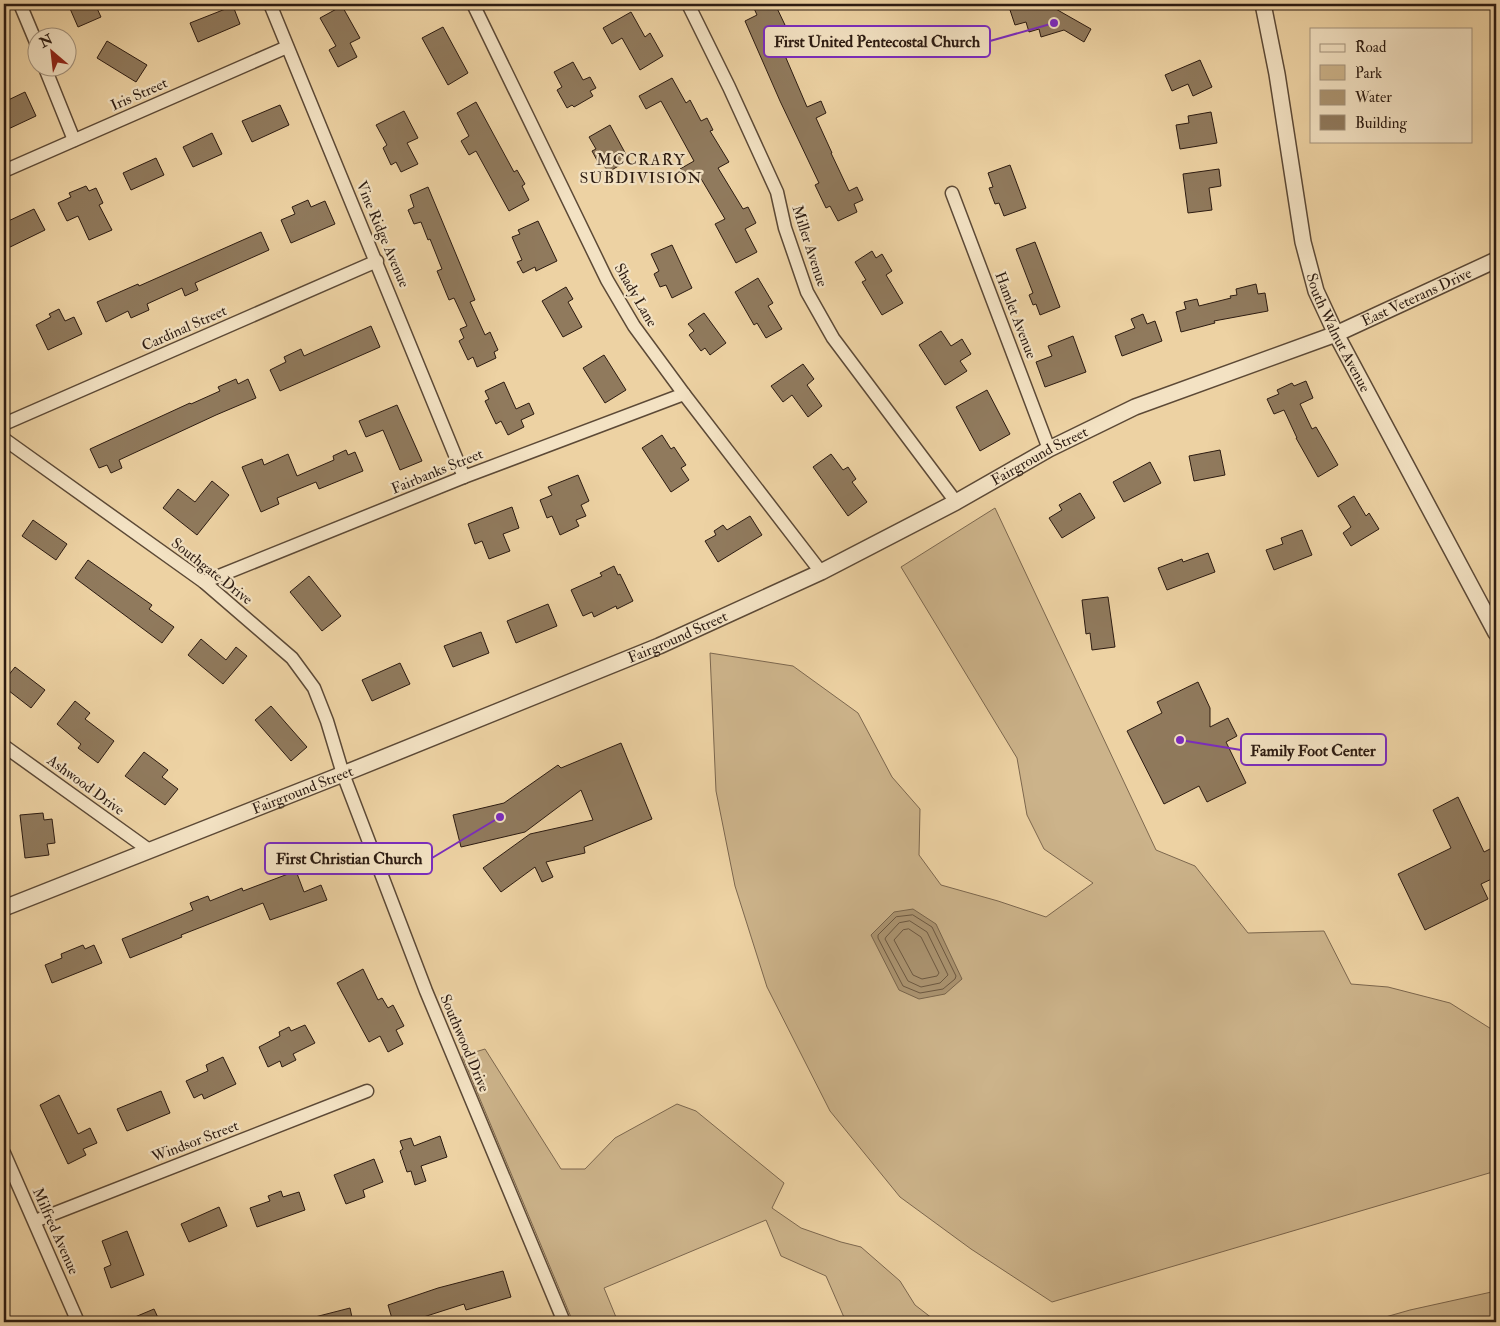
<svg xmlns="http://www.w3.org/2000/svg" width="1500" height="1326" viewBox="0 0 1500 1326" font-family="'IM FELL Double Pica',serif">
<rect width="100%" height="100%" fill="#edd2a3"/>
<filter id="stains"><feTurbulence type="fractalNoise" baseFrequency=".004" numOctaves="4"/><feColorMatrix values="0 0 0 0 .2 0 0 0 0 .09 0 0 0 0 .02 0 0 0 .5 -.17"/></filter>
<radialGradient id="worn" r=".72"><stop offset=".6" stop-color="#630" stop-opacity="0"/><stop offset="1" stop-color="#630" stop-opacity=".3"/></radialGradient>
<!-- green -->
<g fill="#ccb38a" stroke="#7c674e">
<polygon points="995,508 1156,850 1195,866 1248,933 1324,931 1351,984 1388,987 1450,1003 1496,1032 1496,1171 1052,1302 971,1249 900,1197 830,1111 767,987 735,886 716,791 710,653 793,666 858,713 892,777 920,809 919,855 941,885 998,901 1046,917 1093,883 1044,849 1027,815 1017,758 901,567"/>
<polygon points="485,1049 561,1169 585,1169 615,1138 677,1104 696,1111 784,1183 772,1208 801,1228 841,1242 861,1247 900,1281 915,1305 937,1322 846,1322 826,1276 781,1256 766,1220 604,1288 618,1322 573,1322 462,1056"/>
<polygon points="1496,1291 1496,1322 1368,1322 1410,1310"/>
</g>
<!-- water -->
<polygon fill="#ab9471" stroke="#78644b" points="913,909 936,924 962,979 945,994 919,999 899,990 871,935 894,912"/>
<g fill="none" stroke-linecap="round" stroke-linejoin="round">
<!-- shore -->
<g stroke="#6c5841" stroke-width="1">
<polygon points="913,915 932,927 956,976 955,979 943,989 920,993 903,986 878,938 878,935 896,917"/>
<polygon points="910,921 927,932 948,975 940,983 921,987 908,981 885,939 886,937 899,923"/>
<polygon points="909,929 921,937 939,973 937,976 922,979 913,975 894,940 903,930"/>
</g>
</g>
<!-- building -->
<g fill="#907a5d" stroke="#2c1b11">
<polygon points="68,4 95,4 101,17 78,27"/>
<polygon points="752,4 775,4 785,25 774,30 807,107 821,101 826,113 816,118 832,153 831,153 849,191 857,187 863,200 854,204 857,212 838,221 830,206 826,208 815,185 819,183 780,101 745,21 757,15"/>
<polygon points="1008,4 1047,4 1091,29 1084,42 1064,30 1041,37 1039,29 1029,32 1026,22 1015,25"/>
<polygon points="233,6 240,24 198,42 190,23"/>
<polygon points="342,6 360,38 350,43 357,57 338,67 329,50 336,46 320,18"/>
<polygon points="631,12 645,37 650,33 663,56 640,70 622,38 612,44 603,28"/>
<polygon points="443,27 468,73 448,85 422,38"/>
<polygon points="107,41 147,65 136,82 97,58"/>
<polygon points="1200,60 1212,87 1193,96 1188,84 1172,91 1165,75"/>
<polygon points="573,62 583,80 590,77 596,88 590,91 593,96 574,107 572,105 567,108 557,90 562,87 554,72"/>
<polygon points="672,78 686,103 690,100 701,121 707,118 713,130 710,131 729,162 718,168 743,209 748,207 756,223 745,229 757,252 736,263 715,224 725,219 700,177 688,184 680,169 694,161 661,101 646,109 639,96"/>
<polygon points="25,92 36,116 4,131 4,102"/>
<polygon points="476,102 514,172 517,170 525,184 522,186 529,200 509,211 476,151 469,155 461,141 469,136 457,113"/>
<polygon points="280,105 289,125 252,142 242,121"/>
<polygon points="404,111 418,138 407,143 418,164 401,172 396,162 391,165 383,148 387,145 376,125"/>
<polygon points="1211,112 1217,143 1180,149 1176,125 1189,123 1188,116"/>
<polygon points="610,125 629,160 608,172 602,162 599,164 592,151 596,149 589,137"/>
<polygon points="212,133 222,154 193,167 183,147"/>
<polygon points="156,158 164,175 131,190 123,173"/>
<polygon points="1010,165 1026,208 1004,216 999,203 995,204 989,188 993,187 988,173"/>
<polygon points="1219,169 1221,186 1209,188 1212,210 1188,213 1183,174"/>
<polygon points="86,186 89,191 96,188 103,203 99,205 112,230 89,240 78,216 67,221 58,203 71,197 69,193"/>
<polygon points="428,187 475,300 470,302 485,335 490,332 498,350 494,352 496,358 477,367 473,357 468,360 459,341 464,338 460,329 467,326 454,298 449,300 437,271 442,269 430,239 428,240 421,222 414,224 408,210 414,207 410,195"/>
<polygon points="308,200 311,207 325,201 335,224 291,243 281,220 295,214 292,207"/>
<polygon points="34,209 45,230 4,250 4,223"/>
<polygon points="538,221 557,261 536,271 535,267 523,273 517,262 522,260 512,237 520,234 518,230"/>
<polygon points="261,232 269,250 195,283 198,290 185,296 182,288 147,304 149,310 131,318 128,311 106,322 97,302 138,284 139,286"/>
<polygon points="1035,242 1060,307 1040,315 1036,304 1033,305 1029,295 1033,293 1016,249"/>
<polygon points="672,245 692,288 672,298 666,285 660,287 654,274 659,271 651,254"/>
<polygon points="872,251 876,258 882,254 892,271 886,275 903,303 882,315 862,282 866,280 855,262"/>
<polygon points="758,278 773,303 768,306 782,329 766,338 757,323 754,325 735,292"/>
<polygon points="1256,284 1258,294 1265,293 1268,311 1214,321 1215,323 1181,332 1176,312 1186,309 1184,302 1197,299 1199,306 1231,298 1230,296 1237,295 1236,289"/>
<polygon points="566,287 573,299 568,302 582,327 563,337 542,301"/>
<polygon points="59,309 65,321 74,317 82,334 48,350 36,325 51,317 49,314"/>
<polygon points="704,313 726,343 710,355 705,348 701,351 689,335 694,331 688,324"/>
<polygon points="1143,314 1147,324 1155,321 1162,341 1122,356 1115,336 1135,328 1131,319"/>
<polygon points="371,326 380,347 280,391 270,370 286,362 284,357 301,349 304,356"/>
<polygon points="941,331 951,346 962,339 971,354 960,361 967,371 945,385 919,345"/>
<polygon points="1073,336 1086,372 1045,387 1036,362 1052,356 1048,346"/>
<polygon points="604,355 626,390 605,403 583,368"/>
<polygon points="803,364 814,379 807,385 822,406 808,417 792,395 783,402 771,386"/>
<polygon points="236,379 238,384 248,379 256,398 216,415 119,460 122,468 111,473 107,465 99,468 90,449 190,403 191,404 220,391 218,387"/>
<polygon points="1306,381 1313,398 1300,404 1312,429 1316,427 1338,465 1318,477 1296,438 1297,438 1284,410 1274,414 1267,399 1279,394 1277,390 1292,383 1294,386"/>
<polygon points="504,382 516,409 529,403 534,414 521,420 524,427 508,435 501,421 496,424 485,401 489,399 485,391"/>
<polygon points="987,390 1010,434 980,451 956,407"/>
<polygon points="397,405 422,461 400,470 383,430 366,437 359,421"/>
<polygon points="662,435 671,449 674,447 686,465 681,468 689,480 671,492 642,448"/>
<polygon points="346,450 348,455 355,452 363,471 319,489 316,482 277,498 279,504 261,512 242,467 262,459 264,465 288,454 297,476 334,460 333,456"/>
<polygon points="1220,450 1225,475 1194,481 1189,456"/>
<polygon points="831,454 843,470 848,467 856,479 852,482 867,502 848,516 813,467"/>
<polygon points="1150,462 1161,483 1124,502 1113,482"/>
<polygon points="578,475 589,501 581,505 586,516 576,520 579,526 560,535 552,516 547,518 540,500 552,495 548,487"/>
<polygon points="212,481 229,495 197,535 163,508 178,489 195,502"/>
<polygon points="1080,493 1095,518 1062,538 1049,518 1062,510 1059,505"/>
<polygon points="1354,496 1366,516 1369,513 1379,529 1351,546 1343,533 1351,527 1338,506"/>
<polygon points="512,507 519,528 503,534 510,551 489,559 482,541 475,544 468,524"/>
<polygon points="750,516 762,535 718,562 705,541 716,535 714,531 723,525 727,530"/>
<polygon points="33,520 67,544 56,560 22,536"/>
<polygon points="1302,530 1312,555 1274,570 1266,550 1283,544 1281,538"/>
<polygon points="1208,553 1215,572 1167,590 1158,568 1182,559 1183,562"/>
<polygon points="88,560 152,605 149,609 174,627 162,643 75,578"/>
<polygon points="614,566 618,575 620,574 633,601 617,609 616,606 594,617 592,612 583,616 571,590 602,576 600,573"/>
<polygon points="309,576 341,616 322,631 290,592"/>
<polygon points="1108,597 1115,647 1092,650 1090,633 1086,634 1082,600"/>
<polygon points="548,604 557,626 516,643 507,621"/>
<polygon points="481,632 489,653 453,667 444,646"/>
<polygon points="201,639 226,660 236,647 247,656 223,684 188,655"/>
<polygon points="400,663 410,684 372,701 362,680"/>
<polygon points="15,667 45,690 31,708 4,687 4,681"/>
<polygon points="1198,682 1210,708 1210,727 1228,718 1237,736 1226,742 1246,783 1207,802 1199,786 1164,804 1127,731 1162,713 1157,702"/>
<polygon points="75,701 90,713 85,719 114,741 98,763 78,748 81,744 57,724"/>
<polygon points="271,706 307,747 291,761 255,720"/>
<polygon points="621,743 652,819 584,847 585,853 546,862 553,877 542,882 535,867 501,892 483,868 530,834 593,820 581,790 525,832 461,847 453,815 504,803 558,765 561,768"/>
<polygon points="144,752 168,770 162,777 178,789 165,805 125,776"/>
<polygon points="1458,797 1484,852 1496,846 1496,877 1481,884 1488,899 1425,930 1398,874 1451,848 1433,810"/>
<polygon points="43,813 44,820 52,819 55,843 47,844 49,855 25,858 20,815"/>
<polygon points="296,871 304,892 321,885 327,900 270,920 263,903 181,935 182,937 130,958 122,939 193,910 190,903 208,896 210,901 242,888 243,891"/>
<polygon points="83,945 85,949 94,945 102,963 52,983 45,965 62,958 61,954"/>
<polygon points="363,969 378,1000 382,998 388,1008 393,1005 404,1026 396,1030 403,1044 388,1052 380,1036 369,1042 337,983"/>
<polygon points="305,1025 315,1043 293,1054 296,1060 282,1067 280,1061 268,1067 259,1047 280,1036 279,1032 289,1027 291,1031"/>
<polygon points="223,1057 236,1084 204,1099 202,1094 194,1098 186,1081 208,1071 206,1065"/>
<polygon points="161,1091 170,1113 127,1131 117,1109"/>
<polygon points="59,1095 78,1134 90,1128 97,1143 83,1149 86,1155 68,1164 40,1105"/>
<polygon points="440,1136 447,1157 421,1166 426,1181 415,1185 411,1171 407,1172 400,1151 403,1149 400,1141 411,1138 414,1146"/>
<polygon points="374,1159 383,1182 363,1190 365,1197 346,1204 334,1175"/>
<polygon points="281,1191 283,1197 299,1192 305,1210 257,1227 250,1208 270,1201 268,1196"/>
<polygon points="219,1207 227,1226 189,1242 181,1224"/>
<polygon points="127,1231 144,1275 111,1288 104,1268 111,1265 102,1241"/>
<polygon points="503,1271 511,1297 466,1310 464,1304 408,1322 393,1322 388,1305 438,1288"/>
<polygon points="350,1308 353,1322 312,1322 311,1318"/>
<polygon points="154,1309 160,1322 123,1322"/>
</g>
<g fill="none" stroke-linecap="round" stroke-linejoin="round">
<defs>
<g id="minor">
<polyline points="20,4 38,47"/>
<polyline points="270,4 464,477"/>
<polyline points="473,4 607,280 634,326 684,394 821,572"/>
<polyline points="688,4 729,87 777,192 785,228 807,292 833,338 956,502"/>
<polyline points="45,68 74,140"/>
<polyline points="4,171 287,47"/>
<polyline points="952,193 1049,449"/>
<polyline points="4,424 377,261"/>
<polyline points="4,439 204,582 292,658 314,688 327,721 343,774 426,991 564,1322"/>
<polyline points="204,582 464,477 684,394"/>
<polyline points="4,746 149,850"/>
<polyline points="4,1153 78,1322"/>
<polyline points="35,1221 367,1091"/>
</g>
<g id="tertiary">
<path id="s1" d="M1263,4L1277,74L1303,242L1316,291L1336,334L1496,633"/>
<path id="s2" d="M4,908L343,774L659,646L821,572L956,502L1049,449L1135,407L1336,334L1496,260"/>
</g>
</defs>
<!-- minor casing -->
<use href="#minor" stroke="#5c4936" stroke-width="15"/>
<!-- tertiary casing -->
<use href="#tertiary" stroke="#5c4936" stroke-width="18"/>
<!-- minor -->
<use href="#minor" stroke="#f3e2c3" stroke-width="12"/>
<!-- tertiary -->
<use href="#tertiary" stroke="#f3e2c3" stroke-width="15"/>
</g>
<g text-anchor="middle" stroke-width="4.5" stroke-linejoin="round" paint-order="stroke">
<!-- street labels -->
<g font-size="15" fill="#2c1b11" stroke="#f3e2c3">
<text transform="translate(139 94) rotate(-24)" y="5">Iris Street</text>
<text transform="translate(383 234) rotate(67)" y="5">Vine Ridge Avenue</text>
<text transform="translate(810 246) rotate(72)" y="5">Miller Avenue</text>
<text transform="translate(636 295) rotate(60)" y="5">Shady Lane</text>
<text dy="5" stroke="none"><textPath href="#s2" startOffset="1541">East Veterans Drive</textPath></text>
<text transform="translate(1016 315) rotate(69)" y="5">Hamlet Avenue</text>
<text transform="translate(184 328) rotate(-24)" y="5">Cardinal Street</text>
<text dy="5" stroke="none"><textPath href="#s1" startOffset="339">South Walnut Avenue</textPath></text>
<text dy="5" stroke="none"><textPath href="#s2" startOffset="1131">Fairground Street</textPath></text>
<text transform="translate(437 471) rotate(-22)" y="5">Fairbanks Street</text>
<text transform="translate(212 571) rotate(38)" y="5">Southgate Drive</text>
<text dy="5" stroke="none"><textPath href="#s2" startOffset="726">Fairground Street</textPath></text>
<text transform="translate(86 785) rotate(36)" y="5">Ashwood Drive</text>
<text dy="5" stroke="none"><textPath href="#s2" startOffset="321">Fairground Street</textPath></text>
<text transform="translate(465 1043) rotate(67)" y="5">Southwood Drive</text>
<text transform="translate(195 1141) rotate(-21)" y="5">Windsor Street</text>
<text transform="translate(56 1231) rotate(66)" y="5">Milfred Avenue</text>
</g>
<!-- neighbourhood labels -->
<g font-size="16" letter-spacing="1" fill="#2c1b11" stroke="#f3e2c3">
<text x="641" y="165">MCCRARY<tspan x="641" dy="18">SUBDIVISION</tspan></text>
</g>
</g>
<!-- callouts -->
<path fill="none" stroke="#7b2cbf" stroke-width="2" d="M1054 23L990 41M1180 740L1241 750M500 817L432 858"/>
<g fill="#7b2cbf" stroke="#f3e2c3" stroke-width="2">
<circle cx="1054" cy="23" r="5"/>
<circle cx="1180" cy="740" r="5"/>
<circle cx="500" cy="817" r="5"/>
</g>
<g fill="#f3e2c3" stroke="#7b2cbf" stroke-width="2">
<rect x="764" y="26" width="226" height="31" rx="5"/>
<rect x="1241" y="734" width="145" height="31" rx="5"/>
<rect x="265" y="843" width="167" height="31" rx="5"/>
</g>
<g font-size="16" text-anchor="middle" font-weight="bold" fill="#2c1b11">
<text x="877" y="47">First United Pentecostal Church</text>
<text x="1313" y="756">Family Foot Center</text>
<text x="349" y="864">First Christian Church</text>
</g>
<!-- margin -->
<rect width="1500" height="1326" fill="none" stroke="#edd2a3" stroke-width="20"/>
<rect x="5" y="5" width="1490" height="1316" fill="none" stroke="#2c1b11" stroke-width="2.5"/>
<rect x="10" y="10" width="1480" height="1306" fill="none" stroke="#2c1b11"/>
<!-- legend -->
<rect x="1310" y="28" width="162" height="115" fill="#f3e2c3" stroke="#a3927c"/>
<rect x="1320" y="44" width="25" height="8" fill="#f3e2c3" stroke="#a3927c"/>
<text x="1355" y="52" font-size="15" fill="#2c1b11">Road</text>
<rect x="1320" y="65" width="25" height="15" fill="#ccb38a" stroke="#a3927c"/>
<text x="1355" y="78" font-size="15" fill="#2c1b11">Park</text>
<rect x="1320" y="90" width="25" height="15" fill="#ab9471" stroke="#a3927c"/>
<text x="1355" y="102" font-size="15" fill="#2c1b11">Water</text>
<rect x="1320" y="115" width="25" height="15" fill="#907a5d" stroke="#a3927c"/>
<text x="1355" y="128" font-size="15" fill="#2c1b11">Building</text>
<!-- north arrow -->
<g transform="translate(52 52) rotate(332)"><circle r="24" fill="#f3e2c3" stroke="#a3927c"/>
<path d="M0-4L9 19L0 12L-9 19Z" fill="#8f2418"/>
<text y="-8" font-size="14" font-weight="bold" text-anchor="middle" fill="#2c1b11">N</text>
</g>
<rect width="100%" height="100%" filter="url(#stains)"/>
<rect width="100%" height="100%" fill="url(#worn)"/>
</svg>
